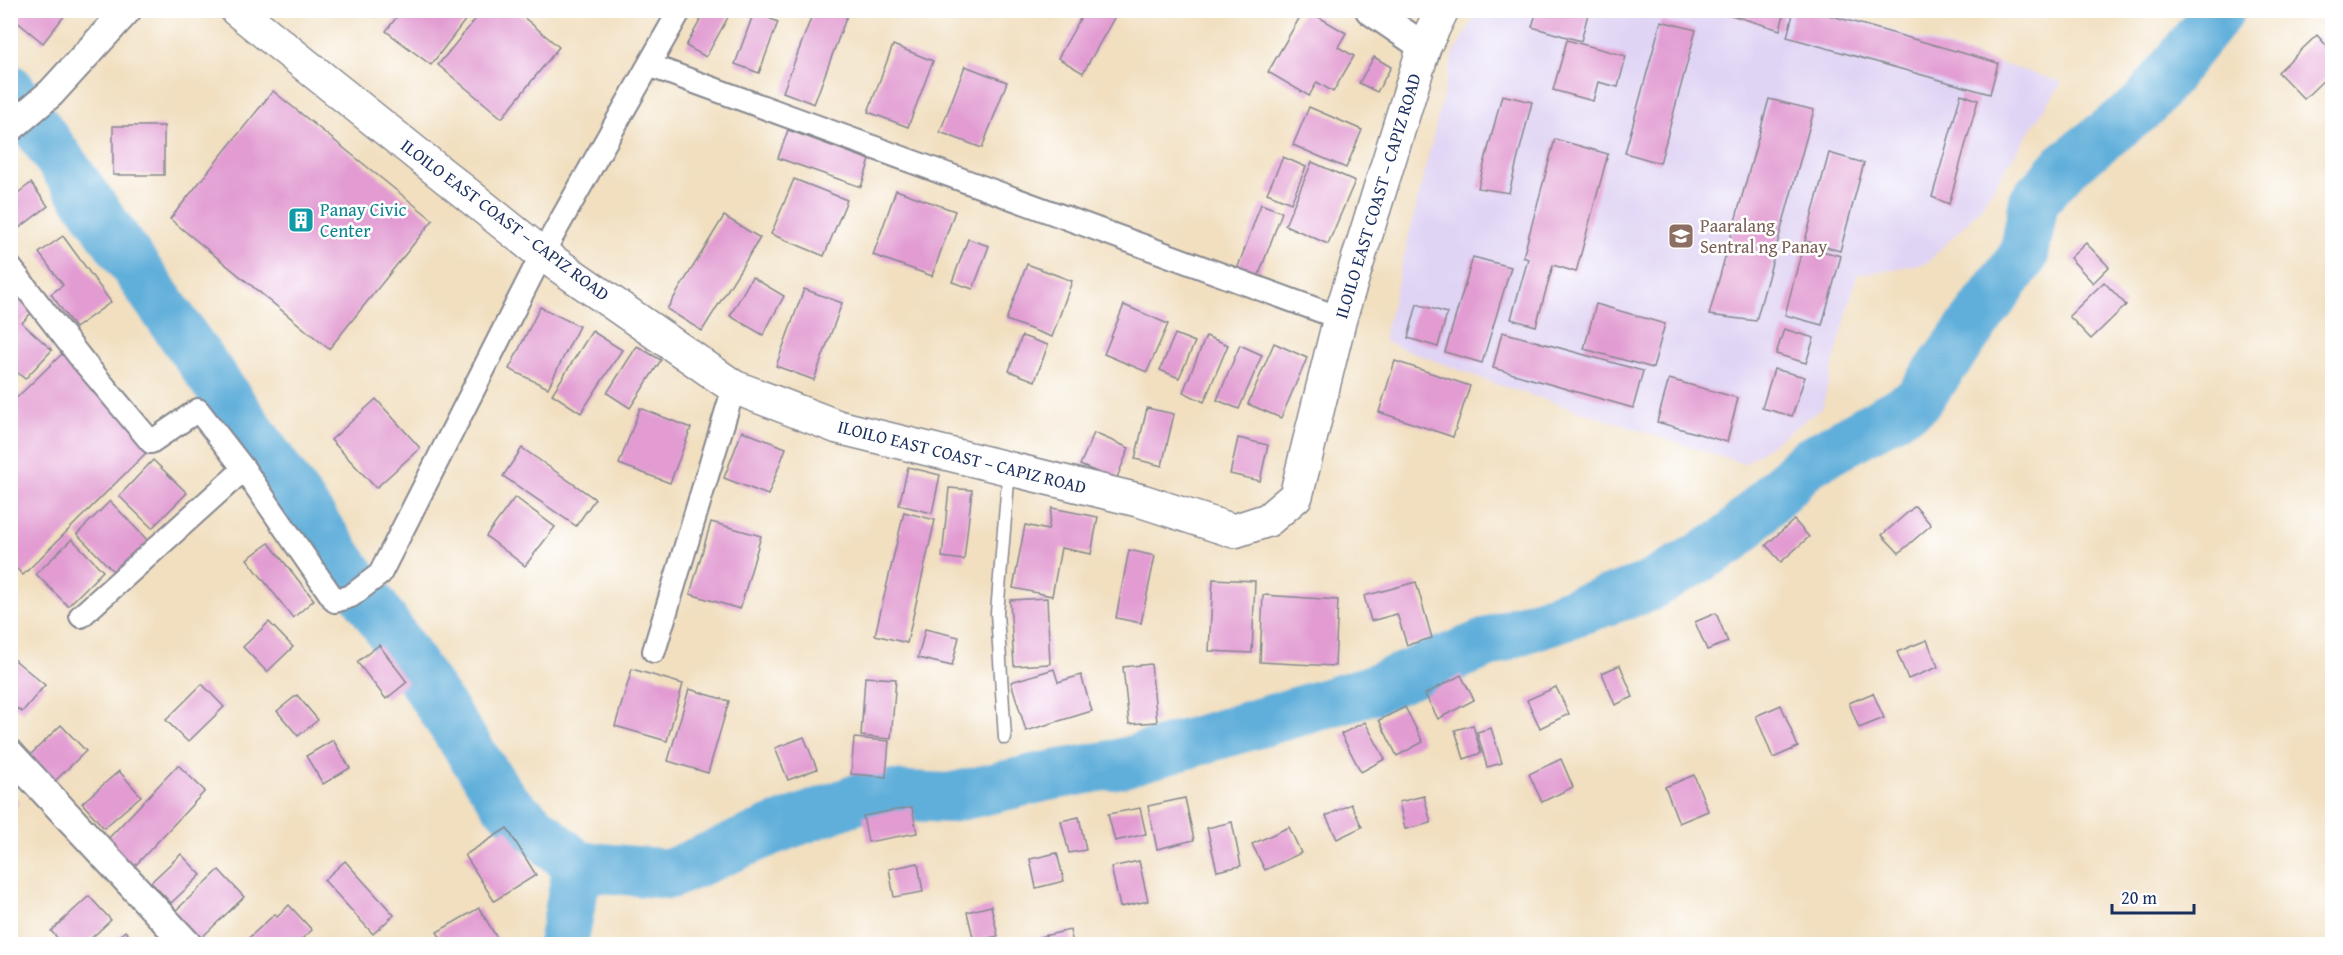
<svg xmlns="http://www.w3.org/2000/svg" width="2343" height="955" viewBox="0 0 2343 955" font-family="'Gentium Book Plus',serif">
<rect width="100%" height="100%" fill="#fff"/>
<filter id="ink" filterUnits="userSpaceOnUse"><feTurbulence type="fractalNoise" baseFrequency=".0167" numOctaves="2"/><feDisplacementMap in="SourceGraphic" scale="12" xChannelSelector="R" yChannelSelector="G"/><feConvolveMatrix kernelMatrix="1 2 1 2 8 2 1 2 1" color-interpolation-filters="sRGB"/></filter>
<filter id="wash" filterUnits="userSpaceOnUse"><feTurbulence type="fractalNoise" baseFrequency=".008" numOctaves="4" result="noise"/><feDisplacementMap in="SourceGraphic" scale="24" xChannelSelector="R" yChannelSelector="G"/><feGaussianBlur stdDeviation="1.35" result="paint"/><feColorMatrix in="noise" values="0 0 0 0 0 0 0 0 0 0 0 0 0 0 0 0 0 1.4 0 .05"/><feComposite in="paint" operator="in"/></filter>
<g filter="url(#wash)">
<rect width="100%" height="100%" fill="#f1dfc0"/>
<!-- built -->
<polygon fill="#e0d4f4" points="1478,11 1829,11 2062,82 1979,210 1927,263 1857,275 1822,408 1744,464 1499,385 1383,341 1453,55"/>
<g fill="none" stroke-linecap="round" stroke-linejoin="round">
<!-- river -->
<g stroke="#60afda" stroke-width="50">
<polyline points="10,89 375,609 505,803 578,866 670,874 770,831 871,794 949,798 1043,777 1122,763 1371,690 1517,631 1648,587 1727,542 1806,464 1917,401 2024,255 2034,201 2066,165 2143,106 2220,10"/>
<polyline points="563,944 578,866"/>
</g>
</g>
<g id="blocks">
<!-- building -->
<g fill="#e29cd2">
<polygon points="10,10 69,10 43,43 10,16"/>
<polygon points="367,10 381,10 375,17"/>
<polygon points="402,10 473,10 431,65 386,31"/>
<polygon points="483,10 515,10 559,47 502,118 438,65"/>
<polygon points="706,10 732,10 706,57 686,46"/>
<polygon points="814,10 849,10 814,104 783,92"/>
<polygon points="1037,10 1052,10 1048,17"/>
<polygon points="1085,10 1102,10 1114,18 1083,73 1058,58"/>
<polygon points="1304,10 1307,10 1346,33 1338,47 1354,56 1333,92 1317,82 1309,96 1268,72"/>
<polygon points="1537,10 1589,10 1581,41 1532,27"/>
<polygon points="1715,10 1785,10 1780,30"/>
<polygon points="1794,10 1811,10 1998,63 1990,94 1787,37"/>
<polygon points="754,12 778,22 759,73 735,64"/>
<polygon points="1661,21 1696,30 1660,163 1625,153"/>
<polygon points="2317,35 2332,52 2332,72 2304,99 2278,72"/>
<polygon points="1567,40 1626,56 1618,87 1598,82 1593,101 1553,90"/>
<polygon points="893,45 933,61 908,127 868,112"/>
<polygon points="1374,57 1391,67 1377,92 1359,83"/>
<polygon points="965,66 1007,82 982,148 940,132"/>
<polygon points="273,91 433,220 329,349 170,219"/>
<polygon points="1961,94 1978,100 1949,204 1932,197"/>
<polygon points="1502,95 1532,102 1509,193 1478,188"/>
<polygon points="1769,99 1814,110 1756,321 1709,315"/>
<polygon points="1309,107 1362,130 1346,168 1293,145"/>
<rect x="113" y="126" width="51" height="49"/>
<polygon points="788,130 870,160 861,187 778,158"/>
<polygon points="1555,139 1608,154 1576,272 1553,265 1536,326 1511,319 1528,259 1523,257"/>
<polygon points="1829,153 1864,163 1840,251 1805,241"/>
<polygon points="1283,157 1306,167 1291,203 1267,193"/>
<polygon points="1312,162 1355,181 1328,244 1285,225"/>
<polygon points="794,179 847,200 824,256 771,234"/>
<polygon points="31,183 48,206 10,235 10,199"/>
<polygon points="896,190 955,211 932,276 873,255"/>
<polygon points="1261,204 1282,212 1256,283 1235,275"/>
<polygon points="724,216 760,238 702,331 667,309"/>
<polygon points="63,236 111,302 75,328 51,294 63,285 39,253"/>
<polygon points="968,239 989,246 973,289 952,282"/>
<polygon points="2086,243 2109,267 2093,283 2070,258"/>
<polygon points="1803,246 1841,256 1822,325 1785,315"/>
<polygon points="1473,257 1511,267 1482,363 1445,352"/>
<polygon points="1027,264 1072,281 1052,337 1006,320"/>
<polygon points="752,277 784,296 763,335 730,316"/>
<polygon points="2104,282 2126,305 2091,339 2069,316"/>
<polygon points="804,289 842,303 814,380 776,366"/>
<polygon points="10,291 32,312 22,323 52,350 25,379 10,366"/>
<polygon points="1417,304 1447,313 1438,347 1408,338"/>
<polygon points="1596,304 1665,324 1653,368 1584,349"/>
<polygon points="1124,305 1168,324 1147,372 1104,354"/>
<polygon points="540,307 579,326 548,388 509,369"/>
<polygon points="1784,329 1814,338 1806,363 1776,354"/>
<polygon points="592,331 622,350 581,413 552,394"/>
<polygon points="1502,332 1643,371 1633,408 1493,368"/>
<polygon points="1175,334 1195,342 1179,378 1160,370"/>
<polygon points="1022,336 1048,345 1035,381 1009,371"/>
<polygon points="1206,336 1228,345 1204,402 1183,392"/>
<polygon points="1274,343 1307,358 1281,418 1248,404"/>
<polygon points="1240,345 1262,355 1239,409 1217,400"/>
<polygon points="637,346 661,360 630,408 607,393"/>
<polygon points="62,354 153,446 23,575 10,562 10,404"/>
<polygon points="1395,361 1470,386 1453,437 1379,412"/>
<polygon points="1774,369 1805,377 1792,416 1762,408"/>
<polygon points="1669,379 1738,398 1727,442 1657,422"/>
<polygon points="376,399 420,448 376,488 331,440"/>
<polygon points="640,408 691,428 670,483 619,464"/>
<polygon points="1147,408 1174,414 1162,466 1135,459"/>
<polygon points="742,431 786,448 768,495 724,478"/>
<polygon points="1094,433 1129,448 1116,480 1080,465"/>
<polygon points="1238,438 1268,445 1260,481 1230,474"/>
<polygon points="522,448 595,499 576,526 503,476"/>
<polygon points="153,460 187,493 152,528 119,496"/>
<polygon points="908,467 940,475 932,513 899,505"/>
<polygon points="949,488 972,490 964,560 942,557"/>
<polygon points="515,497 555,527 525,566 486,536"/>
<polygon points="110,501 150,543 117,575 77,534"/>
<polygon points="1915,506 1931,525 1899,553 1882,535"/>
<polygon points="1052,508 1098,517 1091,554 1061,548 1052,596 1013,588 1025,525 1048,530"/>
<polygon points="904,512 935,520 907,643 875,635"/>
<polygon points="1794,520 1809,537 1781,562 1766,545"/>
<polygon points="711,522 761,536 740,609 690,594"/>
<polygon points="72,539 103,571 68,606 36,574"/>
<polygon points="269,543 314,600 293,618 247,559"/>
<polygon points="1129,550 1155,556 1141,623 1116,618"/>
<polygon points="1213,579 1255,581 1252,653 1209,651"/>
<polygon points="1416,582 1432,638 1407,645 1397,614 1371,621 1364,596"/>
<polygon points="1263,595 1338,600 1335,666 1260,662"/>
<polygon points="1047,598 1050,664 1014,666 1010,600"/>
<polygon points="1716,613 1728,642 1707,650 1695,622"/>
<polygon points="269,622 293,647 267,672 243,647"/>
<polygon points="925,629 959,637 952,666 918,658"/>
<polygon points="1927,640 1938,667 1908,679 1897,652"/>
<polygon points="379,645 407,682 386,699 357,662"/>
<polygon points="10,656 45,685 22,712 10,703"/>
<polygon points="1151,664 1157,722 1129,724 1123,667"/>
<polygon points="1620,665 1633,697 1615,705 1602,673"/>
<polygon points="632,669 683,684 667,741 615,726"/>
<polygon points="1054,669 1058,682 1081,675 1092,711 1026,731 1011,682"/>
<polygon points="1461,675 1474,700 1438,719 1425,694"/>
<polygon points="865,677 896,679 891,739 861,736"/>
<polygon points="202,684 224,707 188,742 166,720"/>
<polygon points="1556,687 1569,714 1540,728 1527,700"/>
<polygon points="689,689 729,701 708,773 668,761"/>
<polygon points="1873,693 1884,718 1859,728 1849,703"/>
<polygon points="297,695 318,720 298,736 277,711"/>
<polygon points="1781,705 1798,747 1773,758 1756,716"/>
<polygon points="1405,707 1423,742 1397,756 1379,720"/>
<polygon points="1365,722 1385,759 1361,772 1341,734"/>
<polygon points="61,725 86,751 54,782 29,756"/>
<polygon points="1473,725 1481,753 1464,759 1455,730"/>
<polygon points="1491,728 1502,763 1487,767 1477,732"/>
<polygon points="804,737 817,769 788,780 775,748"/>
<polygon points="854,738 889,741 886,777 851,774"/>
<polygon points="333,740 350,768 323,784 306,756"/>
<polygon points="1561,759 1573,787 1542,802 1529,774"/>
<polygon points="178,765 205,791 133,868 105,842"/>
<polygon points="119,771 141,796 104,828 82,803"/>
<polygon points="1694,775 1708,811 1679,823 1665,787"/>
<polygon points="10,794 19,803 10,811"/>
<polygon points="1424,796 1431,823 1405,829 1399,802"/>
<polygon points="1185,798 1194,840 1157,849 1148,806"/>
<polygon points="1351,804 1362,827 1337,839 1326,816"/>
<polygon points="912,807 917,833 868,842 863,816"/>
<polygon points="1140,808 1146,834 1115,841 1108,814"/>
<polygon points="1079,817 1086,850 1069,853 1061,821"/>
<polygon points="1232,822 1241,866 1217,871 1207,828"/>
<polygon points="1289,827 1301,853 1265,870 1252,844"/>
<polygon points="507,828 536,875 494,901 465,855"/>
<polygon points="1057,853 1064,881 1036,888 1030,859"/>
<polygon points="181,854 201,875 171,903 151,882"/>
<polygon points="345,861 394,915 373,934 324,880"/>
<polygon points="1139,861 1148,901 1120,907 1111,867"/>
<polygon points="918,863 923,892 894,897 889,869"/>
<polygon points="219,870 244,897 197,942 172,914"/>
<polygon points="89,896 111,920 85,944 63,944 51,931"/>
<polygon points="289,905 312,930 296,944 242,944 275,914 277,917"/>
<polygon points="991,906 998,936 974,941 967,912"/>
<polygon points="479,908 500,943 444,944 437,932"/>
<polygon points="1070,930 1073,944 1041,944 1039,937"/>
<polygon points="125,931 137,944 110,944"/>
</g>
</g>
</g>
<g filter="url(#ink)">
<use href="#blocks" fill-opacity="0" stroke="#86878f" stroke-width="1.5"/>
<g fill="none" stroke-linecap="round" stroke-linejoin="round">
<defs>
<polyline id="service" points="1005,738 997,613 1009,470"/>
<g id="minor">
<polyline points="651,66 1340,318"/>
<polyline points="10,267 83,361 151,442 198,410 244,469 335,601 351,596 380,574 542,254 680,10"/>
<polyline points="81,616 244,469"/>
<polyline points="654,651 734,387"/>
</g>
<g id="tertiary">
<polyline points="1370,10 1424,47"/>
<polyline points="10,128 51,93 127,10"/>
<polyline points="10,754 187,944"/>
</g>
<polyline id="primary" points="237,10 542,254 734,387 838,427 1142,501 1234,531 1268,520 1296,496 1340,318 1424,47 1442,10"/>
</defs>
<!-- service casing -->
<use href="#service" stroke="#86878f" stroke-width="15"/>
<!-- minor casing -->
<use href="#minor" stroke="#86878f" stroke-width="26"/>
<!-- tertiary casing -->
<use href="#tertiary" stroke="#86878f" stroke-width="32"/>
<!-- primary casing -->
<use href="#primary" stroke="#86878f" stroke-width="36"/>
<!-- service -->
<use href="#service" stroke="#fff" stroke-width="12"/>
<!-- minor -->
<use href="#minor" stroke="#fff" stroke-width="22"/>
<!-- tertiary -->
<use href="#tertiary" stroke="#fff" stroke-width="28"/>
<!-- primary -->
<use href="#primary" stroke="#fff" stroke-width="33"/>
</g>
</g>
<!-- icons -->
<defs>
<symbol id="building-square" viewBox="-11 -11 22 22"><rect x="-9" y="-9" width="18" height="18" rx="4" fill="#0f9aa8" stroke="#fff"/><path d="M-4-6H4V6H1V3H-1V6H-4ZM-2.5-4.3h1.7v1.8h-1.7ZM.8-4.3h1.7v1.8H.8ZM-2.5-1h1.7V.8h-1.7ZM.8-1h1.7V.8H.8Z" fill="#fff"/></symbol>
<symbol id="school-square" viewBox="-11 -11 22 22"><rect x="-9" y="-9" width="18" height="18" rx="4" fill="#8d6e63" stroke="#fff"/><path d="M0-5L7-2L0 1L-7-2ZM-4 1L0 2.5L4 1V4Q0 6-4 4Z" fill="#fff"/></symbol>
</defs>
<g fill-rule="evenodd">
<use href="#building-square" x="286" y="205" width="30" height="30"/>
<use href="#school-square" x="1666" y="221" width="30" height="30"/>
</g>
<g text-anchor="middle" stroke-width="5" stroke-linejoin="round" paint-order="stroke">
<!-- street labels -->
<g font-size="18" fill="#1b2f5e" stroke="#fff">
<text transform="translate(1378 196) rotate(-73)" y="6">ILOILO EAST COAST – CAPIZ ROAD</text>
<text transform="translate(505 220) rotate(37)" y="6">ILOILO EAST COAST – CAPIZ ROAD</text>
<text transform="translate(962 457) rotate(14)" y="6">ILOILO EAST COAST – CAPIZ ROAD</text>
</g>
<!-- culture labels -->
<g font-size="18" fill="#0d838f" stroke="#fff" text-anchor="start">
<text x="320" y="216">Panay Civic<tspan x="320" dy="21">Center</tspan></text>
</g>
<!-- education labels -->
<g font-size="18" fill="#785e54" stroke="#fff" text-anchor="start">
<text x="1700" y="232">Paaralang<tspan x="1700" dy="21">Sentral ng Panay</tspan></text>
</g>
</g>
<!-- margin -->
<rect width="2343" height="955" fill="none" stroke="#fff" stroke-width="36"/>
<!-- scale -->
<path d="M2112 904v9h82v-9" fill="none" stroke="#1b2f5e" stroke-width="3"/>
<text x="2121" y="904" font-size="18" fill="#1b2f5e" stroke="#ffffff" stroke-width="4.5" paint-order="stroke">20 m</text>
</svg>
